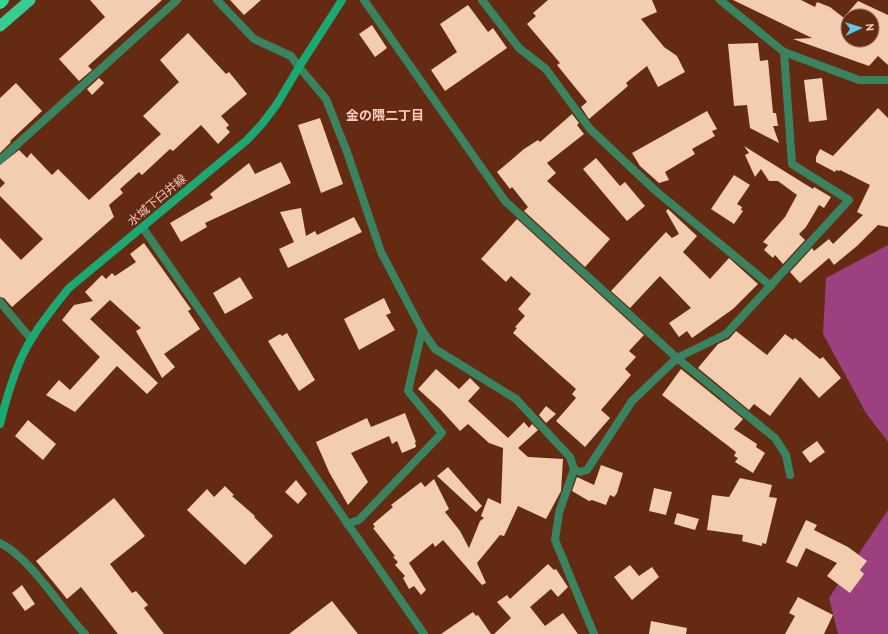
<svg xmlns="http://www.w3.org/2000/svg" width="888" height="634" viewBox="0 0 888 634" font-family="'PT Sans','Noto Sans JP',sans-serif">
<rect width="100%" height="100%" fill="#652a12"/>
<!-- forest -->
<g fill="#9c4080">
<polygon points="888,245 888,442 866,413 823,334 826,278"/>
<polygon points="888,510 888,634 838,634 829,598"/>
</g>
<!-- building -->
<g fill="#f2cdaf">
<polygon points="90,0 162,0 88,66 92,70 79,81 59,59 105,17"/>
<polygon points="230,0 261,0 244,15"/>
<polygon points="548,0 652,0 657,12 641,19 664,47 677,56 685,72 658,87 647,66 626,83 628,86 621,92 589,119 581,107 587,102 557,65 560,63 527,24 536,16 533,13"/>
<polygon points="733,0 801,0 815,7 817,2 830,7 848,21 848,40 872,40 872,16 845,16 858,1 888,15 888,65 878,56 869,66 793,39 812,38"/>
<polygon points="468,5 488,32 493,28 507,48 445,91 431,70 457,52 440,24"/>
<polygon points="372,25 387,48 375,57 359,34"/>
<polygon points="188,33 226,74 229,72 247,94 221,116 229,125 226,128 230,132 218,144 201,125 173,151 170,149 142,175 139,172 120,189 123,193 109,205 114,217 12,307 4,298 0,297 0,238 21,260 43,239 0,196 0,188 5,183 0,178 0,165 19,150 27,158 31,153 52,175 58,169 89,200 161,134 143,116 179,82 160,60"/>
<polygon points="758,43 760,61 768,60 773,113 776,113 778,126 773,126 779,143 750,128 747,105 734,106 728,44"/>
<polygon points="99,78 104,83 92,95 87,89"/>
<polygon points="822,78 827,120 809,122 804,80"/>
<polygon points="16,83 42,111 10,141 11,142 0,153 0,98"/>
<polygon points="878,108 888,118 888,227 878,225 857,246 834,265 829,258 800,283 790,272 812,248 814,251 829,239 833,244 863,215 857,212 870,185 840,170 839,171 836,170 835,172 816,162 816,157 820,149 833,156"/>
<polygon points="707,111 717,129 712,131 715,136 692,149 695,154 665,172 669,180 659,183 640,166 632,153"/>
<polygon points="572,114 579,123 577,125 584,134 547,163 556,173 547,181 610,239 585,267 524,211 528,207 512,187 510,189 497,172 524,149 538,140 540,142"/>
<polygon points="320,118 343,184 321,193 298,125"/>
<polygon points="744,146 813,189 814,187 831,197 824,208 819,205 806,227 799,234 805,240 783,264 775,255 773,258 764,250 768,245 763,242 785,217 797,195 778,181 769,181 761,169 755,177 745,155 749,153"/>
<polygon points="596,158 620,186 625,182 645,206 627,221 583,169"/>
<polygon points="281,162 291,183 205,223 207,227 181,242 170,223 213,198 210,194 249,163 255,174"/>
<polygon points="734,175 750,185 737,204 742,207 741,210 743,211 734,224 711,209"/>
<polygon points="301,208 306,236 315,231 317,235 354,217 362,232 288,268 279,249 294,242 280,212"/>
<polygon points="668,209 697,236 683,252 710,279 729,258 758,284 733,309 692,338 687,331 679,337 669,323 691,308 660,276 630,308 611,291 666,232 672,238 679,234 666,211"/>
<polygon points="517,219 644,335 629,351 636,357 625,369 631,375 601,410 610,418 585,447 556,421 576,398 572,394 576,389 513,333 517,328 515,327 525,316 518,309 531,294 511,276 506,282 481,259"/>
<polygon points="144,243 191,309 188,311 200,329 164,354 175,367 162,378 136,331 141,328 110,300 90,319 158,383 147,394 117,366 75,412 46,395 59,380 70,390 100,357 62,320 74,305 93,301 85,292 102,275 106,279 112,273 115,276 136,262 130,254"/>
<polygon points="240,277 253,298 225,314 213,293"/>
<polygon points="384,298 391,313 386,315 395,330 359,350 344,319"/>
<polygon points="736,331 767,355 785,334 793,340 795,338 820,359 823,357 841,378 819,398 800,377 770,416 754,404 749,410 698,368 718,344 729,339"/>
<polygon points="287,333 315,380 299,391 268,341 280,334 282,336"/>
<polygon points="436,369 459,389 470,378 480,388 468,401 508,438 524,422 529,428 532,424 538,430 518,448 528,457 563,459 561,491 546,519 518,506 504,536 500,535 477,563 486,583 482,585 443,540 435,547 433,543 409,563 426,590 421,595 414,586 409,589 403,578 405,576 395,565 398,562 393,557 395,556 373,528 375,527 373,524 393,507 391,505 421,482 425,487 434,479 449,509 445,512 460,531 469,548 480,521 484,518 481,516 488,498 501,504 503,448 489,443 468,424 460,431 440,409 418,389"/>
<polygon points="681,369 743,419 734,429 757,444 756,447 765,453 753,473 735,462 738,458 734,456 736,452 662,395"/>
<polygon points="546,406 556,414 546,423 539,415"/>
<polygon points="405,413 416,442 415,442 416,447 402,453 397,441 392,444 389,436 351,453 368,482 348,505 329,472 316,442 367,418 371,427"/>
<polygon points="28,420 56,444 43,460 15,436"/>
<polygon points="817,441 825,452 810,463 802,452"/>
<polygon points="601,465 623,473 617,493 614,497 610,495 606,505 592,500 589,501 572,491 577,477 594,485"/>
<polygon points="448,467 482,506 476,512 437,476"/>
<polygon points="740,478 772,485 769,497 777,498 766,544 762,543 762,546 742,541 743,535 707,530 712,495 729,497"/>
<polygon points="296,480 307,494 298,504 285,492"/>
<polygon points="225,486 234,495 232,496 255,516 254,517 273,536 245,565 187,510 207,489 214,497"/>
<polygon points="654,488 672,492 666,515 649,511"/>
<polygon points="114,498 145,536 110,564 132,593 136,591 148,605 144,608 164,634 118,634 81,587 67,599 36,561"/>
<polygon points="677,513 699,519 695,530 674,524"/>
<polygon points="806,520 817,525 814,530 848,547 867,561 860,570 864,574 850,593 827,576 837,563 806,548 797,567 786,562"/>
<polygon points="548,564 554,570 556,569 568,587 558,597 551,589 530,607 545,626 563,613 578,634 494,634 511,618 497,602 507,595 510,599"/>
<polygon points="630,565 639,576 652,567 659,577 632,600 614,577"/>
<polygon points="22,585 35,604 25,611 12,593"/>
<polygon points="798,597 833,615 824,634 785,634 795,616 789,613"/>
<polygon points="332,601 358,634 289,634"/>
<polygon points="473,612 476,616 478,615 491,634 441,634"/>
<polygon points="651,621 687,628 686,634 649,634"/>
</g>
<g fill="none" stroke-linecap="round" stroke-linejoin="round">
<!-- service -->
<polyline stroke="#3a8361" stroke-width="8" points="217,0 254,39 291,56 299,67"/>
<!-- minor -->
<g stroke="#3a8361" stroke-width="8">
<polyline points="364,0 505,201 677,358 775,438 786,455 790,475"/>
<polyline points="482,0 519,48 546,69 590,129 657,192 771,286"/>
<polyline points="720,0 784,52 859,80 888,80"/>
<polyline points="299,67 326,99 347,152 381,252 422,330 435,349 516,399 570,457 574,469 580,472 587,470 632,401 677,358 726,334 849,200 792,164 784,52"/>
<polyline points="0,160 177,0"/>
<polyline points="143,228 424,634"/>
<polyline points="0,302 31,339"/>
<polyline points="574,469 559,513 555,540 594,634"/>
<polyline points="347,524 359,520 442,433 408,391 422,330"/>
<path d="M0,543C30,557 61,609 85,634"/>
</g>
<!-- secondary -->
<path stroke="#1ba973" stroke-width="8" d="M0,424C7,395 16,363 32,338C43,320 56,304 69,288L247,140L262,124L277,104L299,67L342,0"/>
<!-- trunk -->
<polyline stroke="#38cc90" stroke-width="11" points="0,26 30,0"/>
<!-- motorway -->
<polyline stroke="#31d997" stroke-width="12" points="0,3 3,0"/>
</g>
<g text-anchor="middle" stroke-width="4" stroke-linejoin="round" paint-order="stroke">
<!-- street labels -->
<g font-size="12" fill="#f0cbbd" stroke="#652a12">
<text transform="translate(157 200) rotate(-40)" y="4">水城下臼井線</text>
</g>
<!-- neighbourhood labels -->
<g font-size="13" font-weight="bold" fill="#fdcfbf" stroke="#652a12">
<text x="385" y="120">金の隈二丁目</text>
</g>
</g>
<!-- north arrow -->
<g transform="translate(860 28) rotate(86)"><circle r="19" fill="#652a12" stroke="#9d6a56"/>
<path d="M0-3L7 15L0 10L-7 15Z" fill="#5cc7e8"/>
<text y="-6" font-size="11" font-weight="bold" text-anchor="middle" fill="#f0cbbd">N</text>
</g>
</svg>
